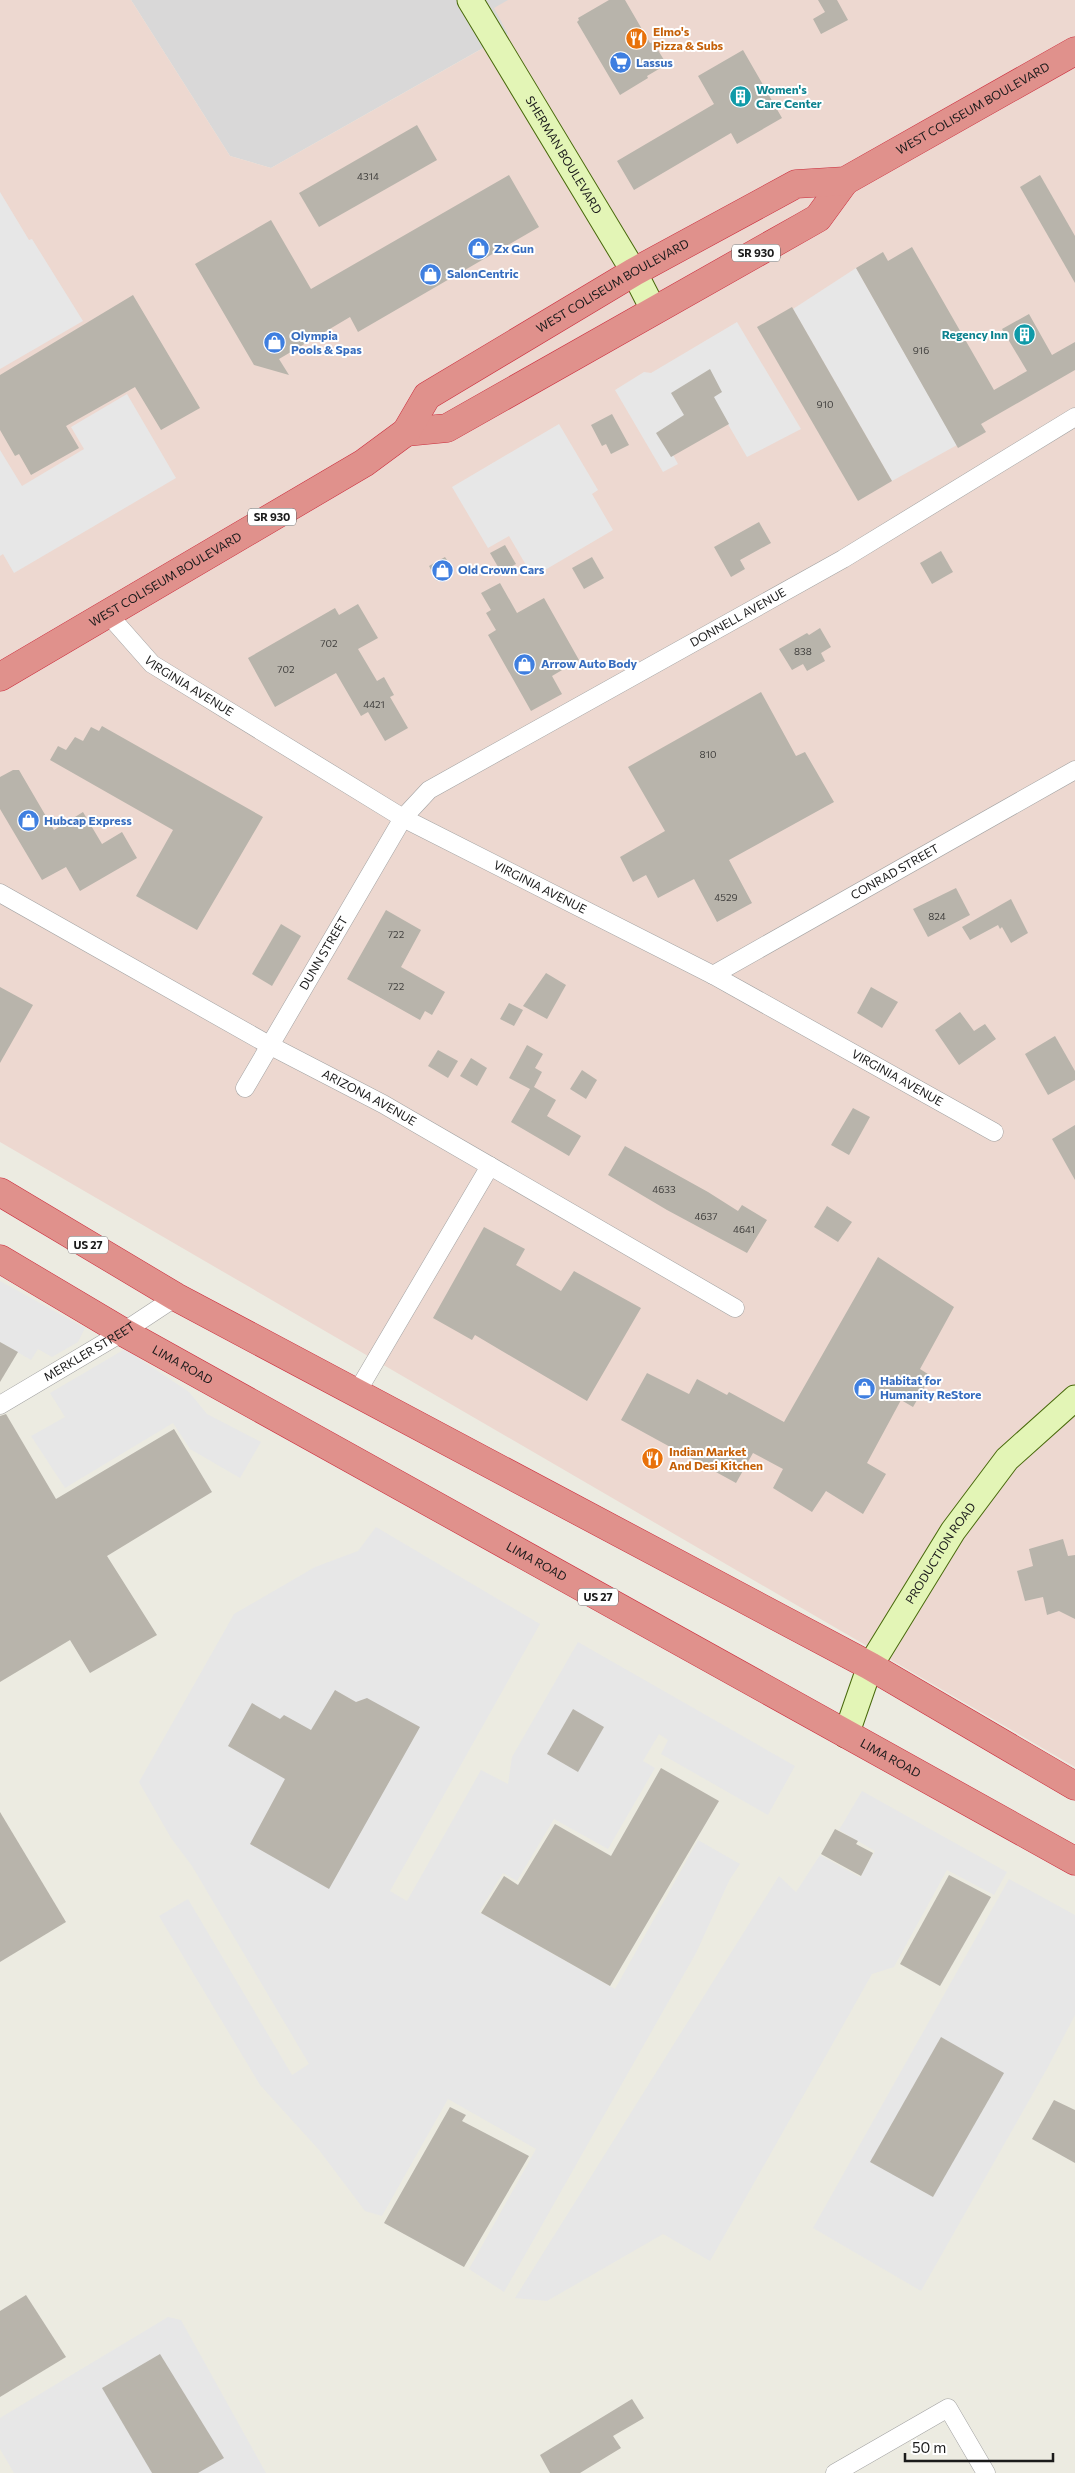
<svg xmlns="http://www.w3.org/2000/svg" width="1075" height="2473" viewBox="0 0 1075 2473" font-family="Commissioner,sans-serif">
<rect width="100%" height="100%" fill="#ecebe1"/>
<!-- residential -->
<polygon fill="#d9d8d8" points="131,0 568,0 271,168 230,156"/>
<!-- commercial -->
<polygon fill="#edd8d0" points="0,0 131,0 230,156 271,168 508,34 494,8 508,0 1075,0 1075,1767 0,1142"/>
<!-- parking -->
<g fill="#e7e7e7">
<polygon points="0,192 29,240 32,239 83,321 0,369"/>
<polygon points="856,268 957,445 892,481 793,309"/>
<polygon points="737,322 801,429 747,457 718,407 663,437 678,464 663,472 615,390 644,372 651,373"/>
<polygon points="127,394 176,478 14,573 3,554 0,556 0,450 22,486 84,449 71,427"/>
<polygon points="559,424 598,490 592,494 613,530 533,577 509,536 488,548 452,487"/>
<polygon points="0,1281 85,1328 78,1342 52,1357 38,1349 31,1360 0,1342"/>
<polygon points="125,1349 189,1392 207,1414 261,1442 240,1478 190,1449 173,1423 65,1488 31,1436 65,1417 50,1393"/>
<polygon points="376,1527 540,1624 390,1891 407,1901 481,1770 508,1784 512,1757 578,1642 795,1766 768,1815 661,1754 668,1740 659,1734 643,1761 655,1768 608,1849 554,1819 517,1881 503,1873 479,1912 615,1989 698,1840 740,1864 730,1879 696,1953 504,2292 469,2269 536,2149 448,2099 382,2216 365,2211 319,2150 260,2085 159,1916 188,1899 292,2075 309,2064 192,1866 171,1838 139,1782 234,1614 315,1567 358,1551"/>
<polygon points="862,1791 1007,1872 994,1895 947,1870 894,1967 872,1974 710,2261 663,2234 547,2301 515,2298 779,1876 796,1892 820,1855 860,1877 875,1851 839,1830"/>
<polygon points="1009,1879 1075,1915 1075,2015 1048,2067 921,2291 813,2228"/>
<polygon points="168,2317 181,2320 266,2473 14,2473 0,2449 0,2418"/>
</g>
<!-- building -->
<g fill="#b8b4ab">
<polygon points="609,0 625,0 650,43 653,42 664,60 661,62 664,66 647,76 648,78 620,95 577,22 579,20 578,18"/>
<polygon points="818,0 837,0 848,20 821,34 813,19 825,12"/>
<polygon points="743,50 782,118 737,144 731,133 634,190 617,161 714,104 698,76"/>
<polygon points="417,125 437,160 319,227 299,193"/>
<polygon points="509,175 539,227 358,332 350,317 279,359 289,375 254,365 195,264 271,220 311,289"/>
<polygon points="1040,175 1075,236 1075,283 1020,187"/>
<polygon points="912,247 994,390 1027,371 1002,329 1029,314 1052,355 1075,342 1075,370 981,424 986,432 958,448 856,268 883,252 888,261"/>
<polygon points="133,295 200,408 161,430 135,387 66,426 79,448 31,475 19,454 15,456 0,430 0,375"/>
<polygon points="792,307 892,481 858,501 757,327"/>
<polygon points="710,369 722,392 714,397 729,424 671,457 656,433 684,415 671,393"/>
<polygon points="612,414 629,445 611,454 606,444 602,446 591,425"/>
<polygon points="759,522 771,543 740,560 745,569 731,577 714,547"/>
<polygon points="505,545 516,564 501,572 490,553"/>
<polygon points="941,551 953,572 932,584 920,563"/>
<polygon points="445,557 454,571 437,581 429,566"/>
<polygon points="592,557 604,578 584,589 572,568"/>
<polygon points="500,583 517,613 544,598 579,660 552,676 562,694 531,711 488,635 496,630 486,613 491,610 481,593"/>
<polygon points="358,604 378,638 358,649 377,681 384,677 394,695 390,697 408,728 385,741 368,712 361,716 336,673 275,707 248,658 335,608 339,615"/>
<polygon points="820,628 831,647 821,653 825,661 807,671 803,664 792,670 779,649 807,633 809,635"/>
<polygon points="761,692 796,756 805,752 834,802 729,860 752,903 717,922 694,879 658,898 646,875 633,882 620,857 665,831 628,767"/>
<polygon points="102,726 263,817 197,930 136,896 173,830 50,760 58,746 66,750 75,737 83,741 91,727 99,731"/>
<polygon points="13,770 19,770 54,830 83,812 102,844 122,832 137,858 80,891 66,867 42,880 0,809 0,777"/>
<polygon points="956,888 970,915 928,937 913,909"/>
<polygon points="1011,899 1028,933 1011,943 1002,927 1000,929 998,925 970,940 962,927"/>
<polygon points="386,910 421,930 401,967 445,992 432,1015 425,1011 420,1020 347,979"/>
<polygon points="281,924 301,936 272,986 252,974"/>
<polygon points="546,973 566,985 547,1019 523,1006"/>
<polygon points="0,987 33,1005 0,1063"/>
<polygon points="871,987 898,1002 882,1028 857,1013"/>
<polygon points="509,1003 523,1010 514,1026 500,1019"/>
<polygon points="960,1012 974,1031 985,1024 996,1039 959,1065 935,1030"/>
<polygon points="1055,1036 1075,1071 1075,1080 1048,1095 1025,1054"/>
<polygon points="527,1045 543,1054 535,1068 542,1072 534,1087 556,1100 547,1116 581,1136 569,1156 511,1122 530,1089 509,1078"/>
<polygon points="438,1050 458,1061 448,1078 428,1066"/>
<polygon points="471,1058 487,1068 477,1086 460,1076"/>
<polygon points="582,1070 597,1080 586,1099 570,1089"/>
<polygon points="853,1108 870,1117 849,1155 831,1145"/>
<polygon points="1075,1125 1075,1180 1052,1139"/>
<polygon points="625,1146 708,1192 738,1211 742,1205 767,1220 747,1253 667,1210 608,1175"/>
<polygon points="827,1206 852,1222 838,1242 814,1227"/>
<polygon points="484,1227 525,1249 516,1265 561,1291 574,1271 641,1308 587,1401 475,1335 472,1340 433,1318"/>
<polygon points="878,1257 954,1307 920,1369 931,1376 913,1407 901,1400 867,1463 886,1474 863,1514 826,1491 812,1512 773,1488 783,1469 753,1453 736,1483 621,1420 647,1373 689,1394 697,1379 727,1395 729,1392 784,1422"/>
<polygon points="0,1342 18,1352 0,1382"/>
<polygon points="6,1414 56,1499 174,1429 212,1492 107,1556 157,1635 90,1673 70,1640 0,1682 0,1416"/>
<polygon points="1063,1539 1068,1556 1075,1555 1075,1619 1059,1611 1047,1615 1043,1597 1025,1601 1017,1571 1033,1566 1029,1549"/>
<polygon points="335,1690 356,1702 367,1698 420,1727 329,1889 250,1844 285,1779 228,1746 252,1703 280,1719 284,1715 311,1730"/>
<polygon points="573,1709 604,1727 578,1772 547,1754"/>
<polygon points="661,1768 719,1801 610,1986 481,1913 504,1876 518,1885 555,1824 611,1856"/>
<polygon points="0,1812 66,1922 0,1962"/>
<polygon points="835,1829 858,1841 856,1844 873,1853 861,1876 821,1854"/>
<polygon points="949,1875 991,1897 940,1986 900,1964"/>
<polygon points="941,2037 1004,2073 933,2197 870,2162"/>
<polygon points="1054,2100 1075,2110 1075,2163 1032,2139"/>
<polygon points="450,2107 466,2115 462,2121 529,2156 464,2267 384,2223"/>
<polygon points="26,2295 66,2357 0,2397 0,2311"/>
<polygon points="160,2354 224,2458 198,2473 152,2473 102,2388"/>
<polygon points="632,2399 644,2418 613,2436 621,2448 580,2473 550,2473 540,2455"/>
</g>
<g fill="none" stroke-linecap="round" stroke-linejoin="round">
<defs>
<g id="street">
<path id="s1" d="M107,613L152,664L403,818L713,975L994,1132"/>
<path id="s2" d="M0,893L269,1045L383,1104L735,1308"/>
<path id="s3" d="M713,975L1075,770"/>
<path id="s4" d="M245,1088L403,818L429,790L843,559L1075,417"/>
<polyline points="357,1392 490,1166"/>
<path id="s5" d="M0,1405L123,1332L176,1297"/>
<polyline points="835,2473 948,2408 986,2473"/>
</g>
<g id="secondary">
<path id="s6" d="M470,0L634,272L654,311"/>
<path id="s7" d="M846,1735L870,1666L953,1531L1007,1459L1075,1398"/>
</g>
<g id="highway">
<polyline points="406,432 447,428 804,226 818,218 845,181"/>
<path id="s8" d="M0,677L364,463L406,432L427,396L634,272L796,184L845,181L1075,51"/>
<polyline points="0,1192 176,1297 870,1666 1075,1786"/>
<path id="s9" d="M0,1259L123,1332L1075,1861"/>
</g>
</defs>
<!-- street casing -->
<use href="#street" stroke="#a2a2a2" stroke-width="19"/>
<!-- secondary casing -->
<use href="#secondary" stroke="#48690b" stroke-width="27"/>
<!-- highway casing -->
<use href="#highway" stroke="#cb2d3d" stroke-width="29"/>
<!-- street -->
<use href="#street" stroke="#fff" stroke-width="18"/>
<!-- secondary -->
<use href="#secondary" stroke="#e3f5b6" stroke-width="25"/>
<!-- highway -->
<use href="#highway" stroke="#e0918c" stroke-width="28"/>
</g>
<!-- icons -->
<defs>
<symbol id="restaurant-disc" viewBox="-11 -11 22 22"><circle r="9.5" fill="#e8710a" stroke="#fff"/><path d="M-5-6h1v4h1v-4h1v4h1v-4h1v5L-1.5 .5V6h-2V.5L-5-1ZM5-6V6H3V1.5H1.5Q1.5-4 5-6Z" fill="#fff"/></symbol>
<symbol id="supermarket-disc" viewBox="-11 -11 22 22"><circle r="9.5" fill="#3f7fe0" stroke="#fff"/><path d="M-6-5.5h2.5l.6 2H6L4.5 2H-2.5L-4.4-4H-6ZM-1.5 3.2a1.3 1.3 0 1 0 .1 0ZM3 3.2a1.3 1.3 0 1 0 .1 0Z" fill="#fff"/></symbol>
<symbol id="building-disc" viewBox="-11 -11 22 22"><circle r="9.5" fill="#0f9aa8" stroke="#fff"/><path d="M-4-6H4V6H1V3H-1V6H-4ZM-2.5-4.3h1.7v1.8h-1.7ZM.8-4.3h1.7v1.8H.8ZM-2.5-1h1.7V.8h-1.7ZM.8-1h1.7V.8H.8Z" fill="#fff"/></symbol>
<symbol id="shop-disc" viewBox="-11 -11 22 22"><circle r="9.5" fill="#3f7fe0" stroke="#fff"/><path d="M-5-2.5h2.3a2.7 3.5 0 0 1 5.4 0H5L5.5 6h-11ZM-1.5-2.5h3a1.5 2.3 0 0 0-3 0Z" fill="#fff"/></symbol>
</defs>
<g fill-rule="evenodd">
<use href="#restaurant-disc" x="624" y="26" width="25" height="25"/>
<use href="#supermarket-disc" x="608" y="50" width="25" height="25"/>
<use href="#building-disc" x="728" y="84" width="25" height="25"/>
<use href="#shop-disc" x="466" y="236" width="25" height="25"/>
<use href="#shop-disc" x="418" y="262" width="25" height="25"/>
<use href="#building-disc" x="1012" y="322" width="25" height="25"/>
<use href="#shop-disc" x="262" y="330" width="25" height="25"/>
<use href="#shop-disc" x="430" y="558" width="25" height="25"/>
<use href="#shop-disc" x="512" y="652" width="25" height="25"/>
<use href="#shop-disc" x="16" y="808" width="25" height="25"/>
<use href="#shop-disc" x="852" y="1376" width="25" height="25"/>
<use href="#restaurant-disc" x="640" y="1446" width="25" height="25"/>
</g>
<g text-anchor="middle" stroke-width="4" stroke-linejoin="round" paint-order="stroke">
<!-- number labels -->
<g font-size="10" fill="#42413f">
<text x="368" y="180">4314</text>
<text x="921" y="354">916</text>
<text x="825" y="408">910</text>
<text x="329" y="647">702</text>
<text x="803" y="655">838</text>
<text x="286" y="673">702</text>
<text x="374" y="708">4421</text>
<text x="708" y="758">810</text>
<text x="726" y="901">4529</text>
<text x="937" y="920">824</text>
<text x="396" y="938">722</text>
<text x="396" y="990">722</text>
<text x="664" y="1193">4633</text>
<text x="706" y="1220">4637</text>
<text x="744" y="1233">4641</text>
</g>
<!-- shield labels -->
<g fill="#fff" stroke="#5f5f5f" stroke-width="1">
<rect x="732" y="244.5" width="48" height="17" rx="4"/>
<rect x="248" y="508.5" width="48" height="17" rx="4"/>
<rect x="68" y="1236.5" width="40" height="17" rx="4"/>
<rect x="578" y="1588.5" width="40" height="17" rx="4"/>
</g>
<g font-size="11" font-weight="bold" fill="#1b1b1b">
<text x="756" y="257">SR 930</text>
<text x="272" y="521">SR 930</text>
<text x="88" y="1249">US 27</text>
<text x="598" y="1601">US 27</text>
</g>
<!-- food labels -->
<g font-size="12" font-weight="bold" fill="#c56008" stroke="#fff" text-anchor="start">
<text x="653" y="36">Elmo's<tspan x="653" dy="14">Pizza &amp; Subs</tspan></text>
<text x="669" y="1456">Indian Market<tspan x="669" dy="14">And Desi Kitchen</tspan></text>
</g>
<!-- shop labels -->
<g font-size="12" font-weight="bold" fill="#366cbe" stroke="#fff" text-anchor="start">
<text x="636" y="67">Lassus</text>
<text x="494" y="253">Zx Gun</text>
<text x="447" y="278">SalonCentric</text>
<text x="291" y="340">Olympia<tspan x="291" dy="14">Pools &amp; Spas</tspan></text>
<text x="458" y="574">Old Crown Cars</text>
<text x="541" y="668">Arrow Auto Body</text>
<text x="44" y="825">Hubcap Express</text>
<text x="880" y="1385">Habitat for<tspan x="880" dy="14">Humanity ReStore</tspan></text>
</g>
<!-- culture labels -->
<g font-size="12" font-weight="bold" fill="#0d838f" stroke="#fff" text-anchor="start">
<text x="756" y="94">Women's<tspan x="756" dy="14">Care Center</tspan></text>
<text x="1008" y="339" text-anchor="end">Regency Inn</text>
</g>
<!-- street labels -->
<g font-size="12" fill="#1b1b1b" stroke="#fff">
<text dy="4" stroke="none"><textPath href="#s8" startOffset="1138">WEST COLISEUM BOULEVARD</textPath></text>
<text dy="4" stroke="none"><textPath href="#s6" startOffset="181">SHERMAN BOULEVARD</textPath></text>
<text dy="4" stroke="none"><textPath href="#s8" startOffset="732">WEST COLISEUM BOULEVARD</textPath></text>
<text dy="4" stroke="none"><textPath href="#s8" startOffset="192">WEST COLISEUM BOULEVARD</textPath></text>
<text dy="4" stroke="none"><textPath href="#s4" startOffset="705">DONNELL AVENUE</textPath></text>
<text dy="4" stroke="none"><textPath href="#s1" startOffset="111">VIRGINIA AVENUE</textPath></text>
<text dy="4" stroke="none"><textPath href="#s3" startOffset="209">CONRAD STREET</textPath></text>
<text dy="4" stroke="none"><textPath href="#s1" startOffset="516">VIRGINIA AVENUE</textPath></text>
<text dy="4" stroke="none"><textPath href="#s4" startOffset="156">DUNN STREET</textPath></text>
<text dy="4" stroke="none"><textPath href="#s1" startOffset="921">VIRGINIA AVENUE</textPath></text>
<text dy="4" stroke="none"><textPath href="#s2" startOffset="422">ARIZONA AVENUE</textPath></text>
<text dy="4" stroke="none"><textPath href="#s5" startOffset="104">MERKLER STREET</textPath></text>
<text dy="4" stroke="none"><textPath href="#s9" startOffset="211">LIMA ROAD</textPath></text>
<text dy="4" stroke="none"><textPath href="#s7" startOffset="206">PRODUCTION ROAD</textPath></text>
<text dy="4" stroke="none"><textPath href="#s9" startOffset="616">LIMA ROAD</textPath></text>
<text dy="4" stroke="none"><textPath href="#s9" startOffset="1021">LIMA ROAD</textPath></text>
</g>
</g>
<!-- scale -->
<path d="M905 2453v8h148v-8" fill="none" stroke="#1b1b1b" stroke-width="2.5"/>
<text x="912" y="2453" font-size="15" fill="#1b1b1b" stroke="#ffffff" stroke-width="4" paint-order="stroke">50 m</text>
</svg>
